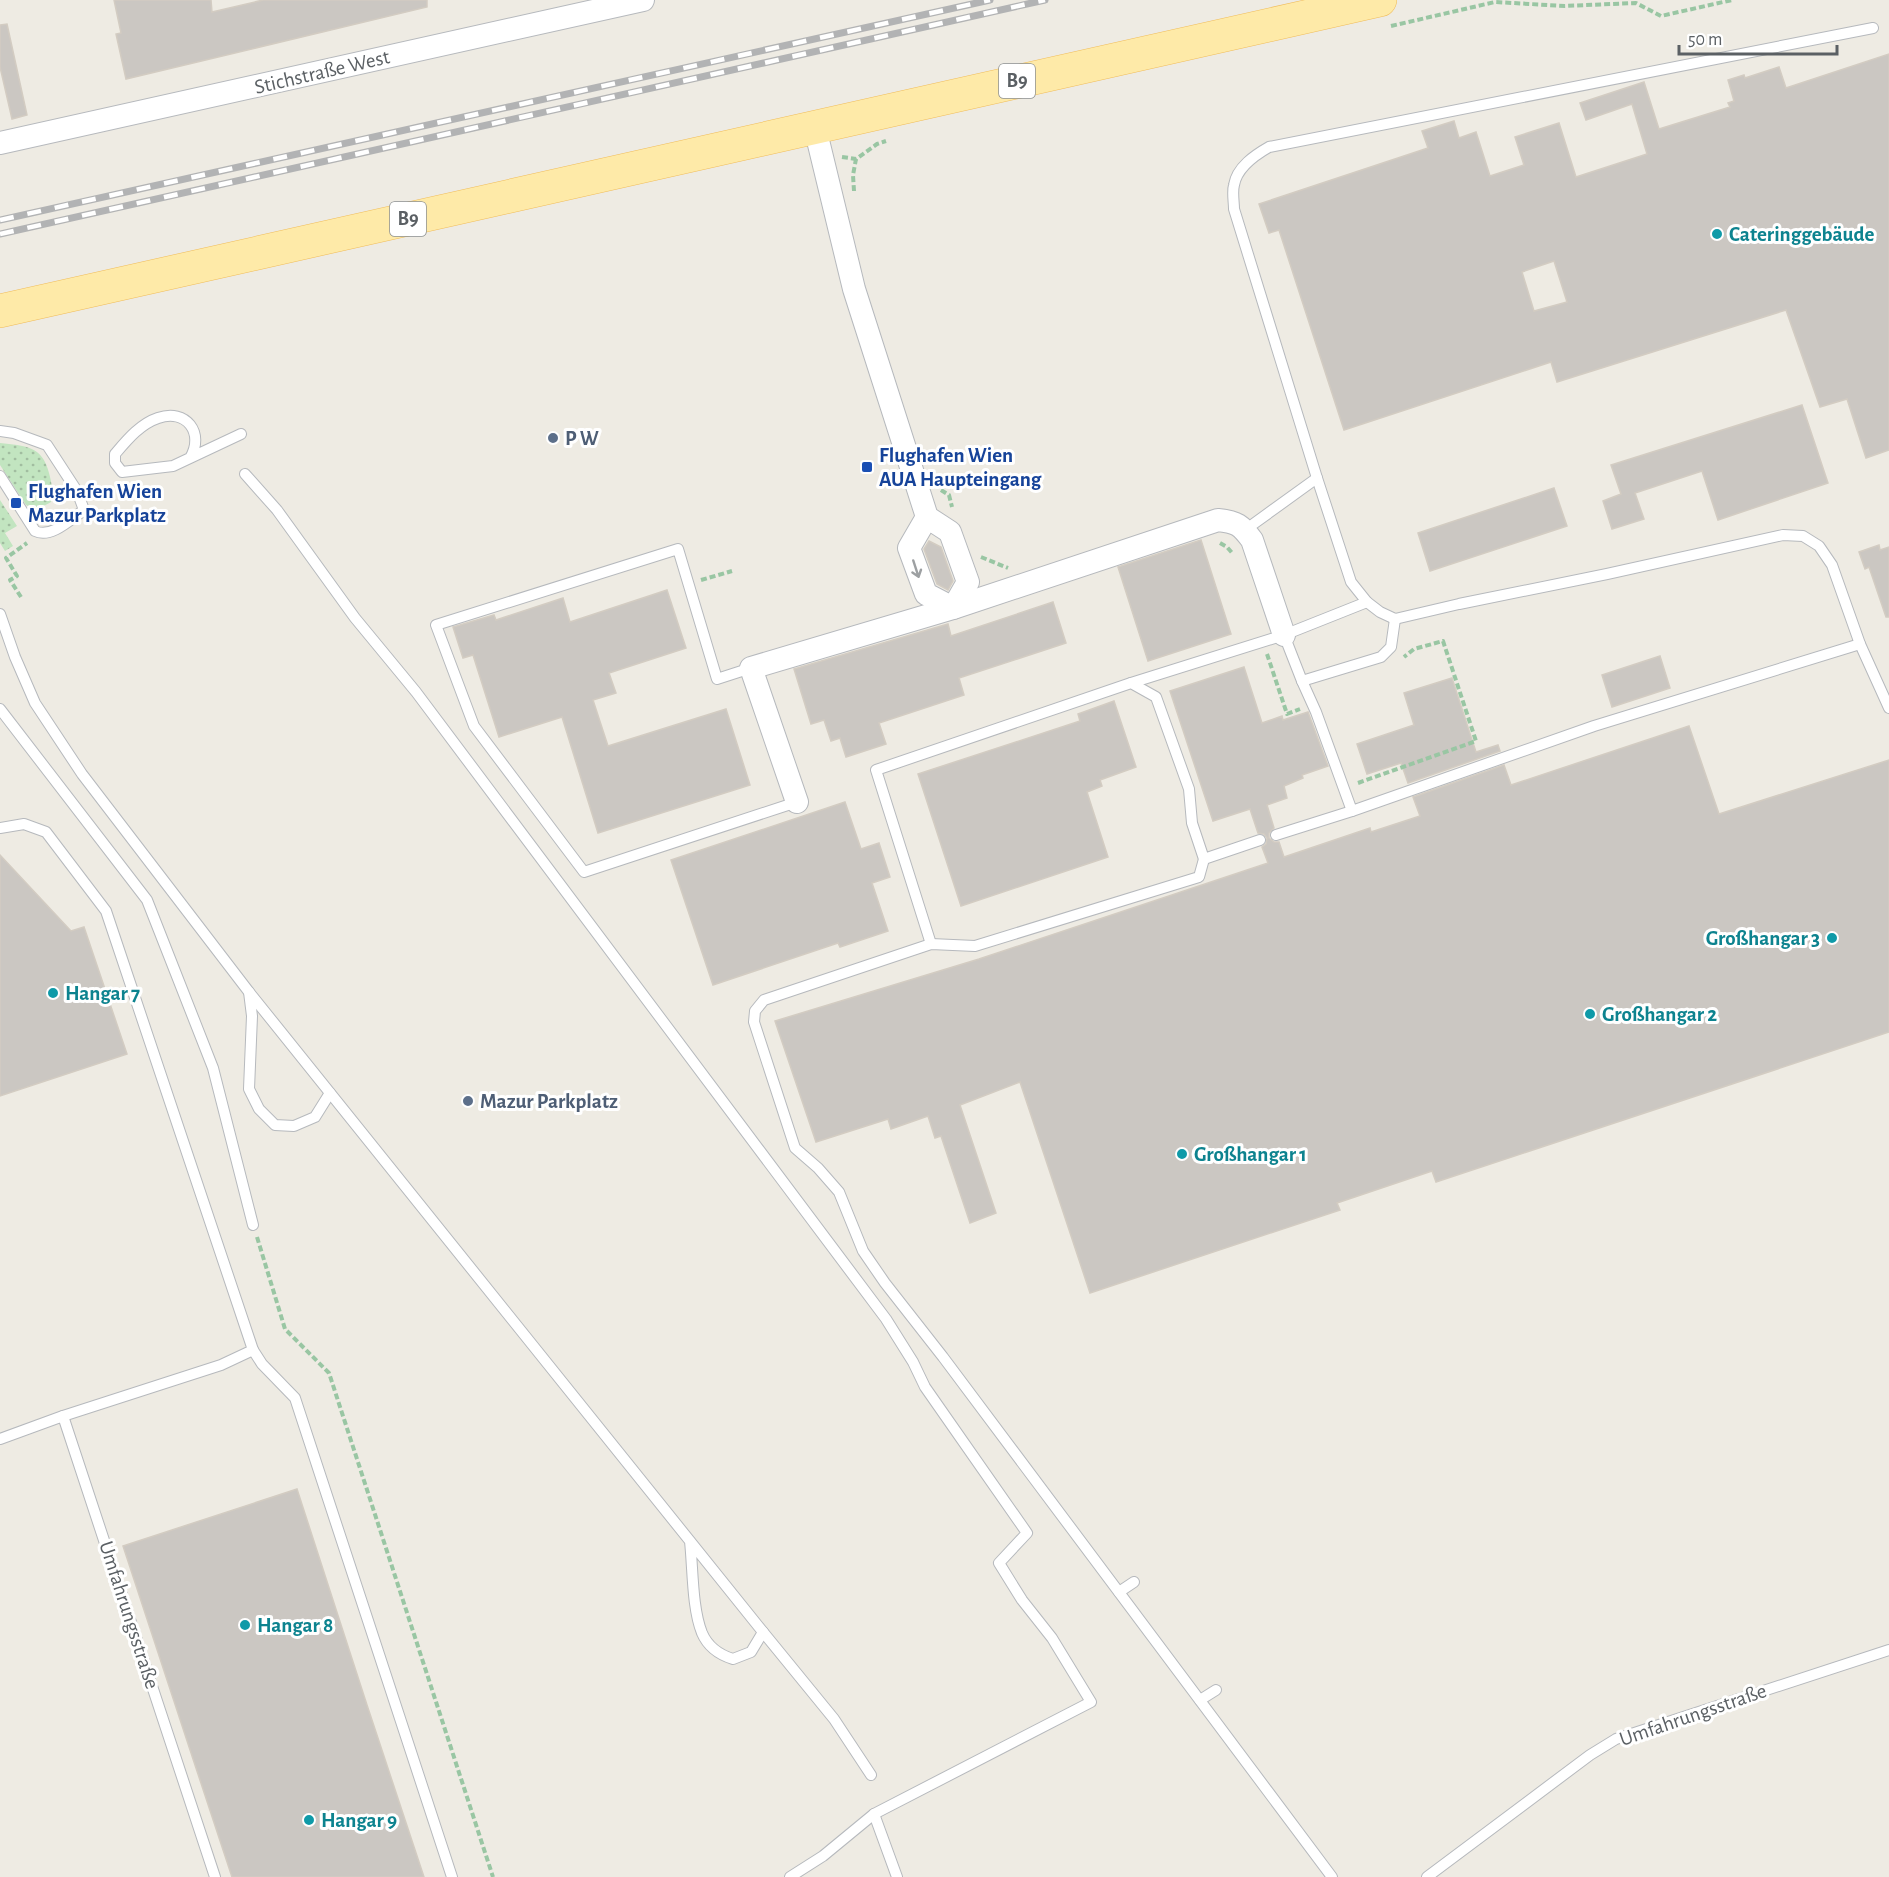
<svg xmlns="http://www.w3.org/2000/svg" width="1889" height="1877" font-family="'Alegreya Sans',sans-serif">
<style>
.grass{fill:url(#grass-dots)}
.building{fill:#cbc7c2;stroke:#d3ccc2;stroke-width:1.5;fill-rule:evenodd}
.lines{fill:none;stroke-linecap:round;stroke-linejoin:round}
.lane-casing{stroke:#b6b9bd;stroke-width:12}
.street-casing{stroke:#b6b9bd;stroke-width:24}
.primary-casing{stroke:#f0bc5a;stroke-width:34}
.path{stroke:#99c6a3;stroke-width:4;stroke-dasharray:6 3;stroke-linecap:butt}
.lane{stroke:#fff;stroke-width:10}
.street{stroke:#fff;stroke-width:22}
.primary{stroke:#feeaa8;stroke-width:33}
.rail-casing{stroke:#b2b3b4;stroke-width:7}
.rail{stroke:#fff;stroke-width:4.5;stroke-dasharray:14;stroke-linecap:butt}
.oneway{stroke:#9da0a2}
.culture-dot{fill:#0f9aa8;stroke:#fff;stroke-width:2}
.service-dot{fill:#5c6f8a;stroke:#fff;stroke-width:2}
.transit-dot{fill:#1a4fb4;stroke:#fff;stroke-width:2}
.labels{text-anchor:middle;dominant-baseline:central;stroke-width:6;stroke-linejoin:round;paint-order:stroke}
.shield{fill:#fff;stroke:#8c9092;stroke-width:1.5}
.shield-label{font-size:20px;font-weight:bold;fill:#5b6064}
.street-label{font-size:21px;fill:#5b6064;stroke:#fff}
.culture-label{font-size:21px;font-weight:bold;fill:#0d838f;stroke:#fff;text-anchor:start}
.service-label{font-size:21px;font-weight:bold;fill:#4e5e75;stroke:#fff;text-anchor:start}
.transit-label{font-size:21px;font-weight:bold;fill:#164399;stroke:#fff;text-anchor:start}
</style>
<defs>
<pattern id="grass-dots" width="8" height="8" patternUnits="userSpaceOnUse" patternTransform="scale(1.5)"><rect width="8" height="8" fill="#c2e5c0"/><path d="M2 2h.1M6 6h.1" fill="none" stroke="#a1bda0" stroke-width="1.8" stroke-linecap="round"/></pattern>
</defs>
<rect width="100%" height="100%" fill="#eeebe3"/>
<g class="grass">
<path d="M0 443C25 446 42 445 49 473 52 484 53 491 51 502 42 507 37 510 26 505L0 465Z"/>
<polygon points="0,500 17,526 5,533 13,546 5,551 0,543"/>
</g>
<g class="building">
<polygon points="114,0 211,0 212,12 263,0 427,0 427,7 126,79 116,34 121,33"/>
<polygon points="7,24 27,115 12,119 0,67 0,25"/>
<path d="M1889 54V450L1866 458 1847 399 1820 407 1786 310 1557 382 1551 362 1344 430 1279 230 1269 233 1259 204 1428 148 1422 131 1454 121 1459 138 1476 132 1490 176 1524 165 1515 137 1559 123 1576 177 1647 154 1632 104 1586 120 1580 103 1644 82 1659 129 1730 107 1728 103 1734 101 1728 80 1744 75 1745 78 1779 67 1786 88ZM1554 261 1567 302 1534 311 1522 272Z"/>
<polygon points="1802,405 1828,483 1718,520 1702,471 1635,493 1644,519 1612,529 1603,501 1621,494 1611,465"/>
<polygon points="1554,488 1567,526 1430,571 1418,533"/>
<polygon points="1201,540 1231,634 1148,661 1118,567"/>
<polygon points="929,541 941,547 953,581 948,590 937,584 924,549"/>
<polygon points="1879,545 1880,550 1889,547 1889,617 1886,617 1869,567 1865,569 1859,552"/>
<polygon points="667,590 686,648 609,673 616,693 593,700 608,746 726,709 750,785 598,833 562,717 499,737 473,655 463,658 453,627 494,615 496,620 563,598 570,622"/>
<polygon points="1053,602 1066,643 959,678 964,695 879,723 886,744 846,757 840,738 831,741 824,720 811,724 794,669 948,624 951,636"/>
<polygon points="1660,656 1670,688 1612,707 1602,675"/>
<polygon points="1244,667 1262,723 1282,716 1283,720 1308,712 1328,766 1302,775 1303,778 1284,786 1287,798 1267,805 1274,828 1269,833 1269,838 1274,842 1279,842 1284,857 1370,828 1371,832 1420,816 1413,797 1504,765 1511,785 1689,726 1719,814 1889,760 1889,1032 1436,1182 1432,1171 1337,1203 1340,1210 1090,1293 1020,1082 960,1105 996,1213 970,1223 941,1136 935,1138 928,1116 891,1129 888,1119 816,1142 775,1021 979,959 1268,863 1262,847 1266,844 1267,838 1264,834 1258,833 1250,809 1213,821 1170,691"/>
<polygon points="1452,678 1476,752 1498,745 1500,751 1408,783 1401,763 1367,774 1357,744 1414,725 1404,693"/>
<polygon points="1114,701 1136,767 1100,780 1102,786 1087,792 1108,857 961,906 918,774 1080,721 1078,714"/>
<polygon points="845,802 861,849 879,843 890,877 872,883 888,931 840,947 838,943 713,985 671,860"/>
<polygon points="0,855 71,931 84,927 127,1054 0,1096"/>
<polygon points="297,1489 367,1705 424,1877 232,1877 194,1762 123,1546"/>
</g>
<g class="lines">
<g class="lane-casing">
<g id="lane">
<path d="M1873 28 1269 147C1255 155 1237 167 1234 185 1232 192 1234 202 1234 209L1317 478 1351 582 1367 602 1380 612 1395 619 1459 604 1607 574 1783 535 1803 536 1819 546 1832 565 1860 644 1889 708"/>
<path d="M0 431 14 433 47 445 77 491 84 510C71 519 51 539 35 531L0 476"/>
<path d="M190 458C205 433 186 408 158 418 140 424 127 440 115 454V463L122 472 173 466 241 434"/>
<polyline points="245,474 277,510 355,618 416,692 886,1319 913,1362 925,1387 1027,1533 999,1563 1022,1600 1052,1638 1091,1702 874,1814 823,1856 790,1877"/>
<polyline points="1245,530 1317,478"/>
<polyline points="1367,602 1284,635 1302,681 1381,657 1391,647 1395,619"/>
<path d="M0 614 15 657 35 703 82 774 249 992 763 1632 751 1652 733 1659C720 1655 708 1647 702 1633 692 1608 693 1569 690 1541"/>
<polyline points="751,668 717,679 678,549 436,625 474,726 584,872 797,802"/>
<polyline points="1302,681 1316,712 1352,811 1594,726 1860,644"/>
<polyline points="1131,683 1284,635"/>
<polyline points="0,709 147,900 213,1068 253,1225"/>
<polyline points="0,828 24,824 46,832 106,911 253,1350 221,1365 63,1416"/>
<polyline points="1276,835 1352,811"/>
<polyline points="1204,859 1199,877 975,946 931,944 764,1000 755,1011 754,1022 795,1148 818,1168 839,1192 863,1251 885,1283 943,1357 1332,1877"/>
<polyline points="931,944 876,770 1131,683 1156,697 1189,789 1192,823 1204,859 1260,840"/>
<polyline points="249,992 252,1016 249,1089 259,1109 275,1125 294,1126 315,1117 330,1093"/>
<polyline points="253,1350 262,1364 295,1398 452,1877"/>
<polyline points="0,1439 63,1416 215,1877"/>
<polyline points="1119,1592 1134,1582"/>
<polyline points="763,1632 834,1719 871,1775"/>
<polyline points="1200,1700 1216,1690"/>
<polyline points="874,1814 897,1877"/>
<polyline points="1427,1877 1590,1755 1616,1739 1889,1650"/>
</g>
</g>
<g class="street-casing">
<g id="street">
<polyline points="815,128 854,289 927,517 950,532 968,582 953,608 926,594 909,548 927,517"/>
<polyline points="0,143 643,0"/>
<path d="M797 802 751 668 953 608 1218 520C1237 522 1241 525 1252 540L1284 635"/>
</g>
</g>
<g class="primary-casing">
<polyline id="primary" points="0,311 1380,0"/>
</g>
<g class="path">
<polyline points="1391,26 1495,2 1565,6 1636,3 1661,16 1732,0"/>
<polyline points="842,157 856,159 877,144 886,141"/>
<polyline points="854,191 853,175 856,159"/>
<polyline points="941,490 949,495 952,507"/>
<polyline points="1220,543 1227,547 1233,554"/>
<polyline points="981,557 1008,568"/>
<polyline points="701,580 732,571"/>
<polyline points="21,597 10,580 17,576 6,558 27,543"/>
<polyline points="1267,654 1287,714 1300,709"/>
<polyline points="1358,783 1476,741 1443,641 1414,649 1404,657"/>
<polyline points="257,1237 285,1329 329,1373 493,1877"/>
</g>
<use href="#lane" class="lane"/>
<use href="#street" class="street"/>
<use href="#primary" class="primary"/>
<g class="rail-casing">
<g id="rail">
<polyline points="0,220 990,0"/>
<polyline points="0,234 1045,0"/>
</g>
</g>
<use href="#rail" class="rail"/>
</g>
<defs><path id="oneway-shaft" d="M-6 0H5M1.5-3L5.5 0L1.5 3" fill="none" stroke-width="1.6" stroke-linecap="round" stroke-linejoin="round" transform="scale(1.5)"/></defs>
<use class="oneway" href="#oneway-shaft" transform="translate(916 569) rotate(72)"/>
<g class="culture-dot">
<circle cx="1717" cy="234" r="6"/>
<circle cx="1832" cy="938" r="6"/>
<circle cx="53" cy="993" r="6"/>
<circle cx="1590" cy="1014" r="6"/>
<circle cx="1182" cy="1154" r="6"/>
<circle cx="245" cy="1625" r="6"/>
<circle cx="309" cy="1820" r="6"/>
</g>
<g class="service-dot">
<circle cx="553" cy="438" r="6"/>
<circle cx="468" cy="1101" r="6"/>
</g>
<g class="transit-dot">
<rect x="861" y="461" width="12" height="12" rx="3"/>
<rect x="10" y="497" width="12" height="12" rx="3"/>
</g>
<g class="labels">
<g class="shield">
<rect x="999" y="64" width="36" height="34" rx="4.5"/>
<rect x="390" y="202" width="36" height="34" rx="4.5"/>
</g>
<g class="shield-label">
<text x="1017" y="81">B9</text>
<text x="408" y="219">B9</text>
</g>
<g class="street-label">
<text transform="translate(322 72) rotate(-13)">Stichstraße West</text>
<text transform="translate(129 1615) rotate(72)">Umfahrungsstraße</text>
<text transform="translate(1693 1715) rotate(-19)">Umfahrungsstraße</text>
</g>
<g class="culture-label">
<text x="1729" y="234">Cateringgebäude</text>
<text x="1820" y="938" text-anchor="end">Großhangar 3</text>
<text x="65" y="993">Hangar 7</text>
<text x="1602" y="1014">Großhangar 2</text>
<text x="1194" y="1154">Großhangar 1</text>
<text x="257" y="1625">Hangar 8</text>
<text x="321" y="1820">Hangar 9</text>
</g>
<g class="service-label">
<text x="565" y="438">P W</text>
<text x="480" y="1101">Mazur Parkplatz</text>
</g>
<g class="transit-label">
<text x="879" y="455">Flughafen Wien<tspan x="879" dy="24">AUA Haupteingang</tspan></text>
<text x="28" y="491">Flughafen Wien<tspan x="28" dy="24">Mazur Parkplatz</tspan></text>
</g>
</g>
<path d="M1679 45v9h158v-9" fill="none" stroke="#5b6064" stroke-width="3"/>
<text x="1688" y="45" font-size="18" fill="#5b6064" stroke="#ffffff" stroke-width="4.5" paint-order="stroke">50 m</text>
</svg>
